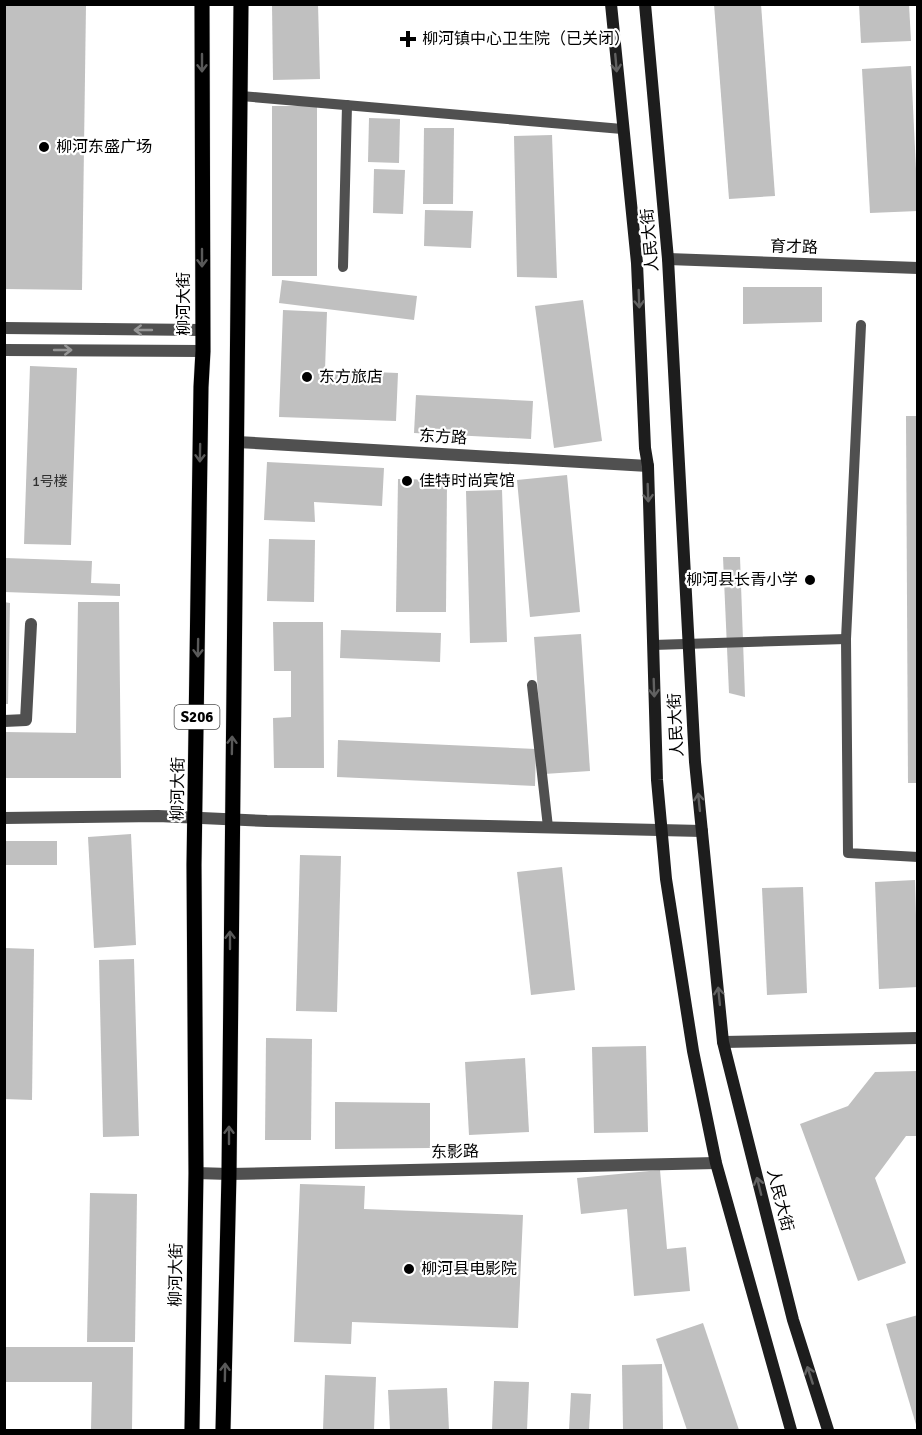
<svg xmlns="http://www.w3.org/2000/svg" width="922" height="1435" font-family="Signika,'Noto Sans SC',sans-serif">
<style>
.building{fill:#c0c0c0}
.lines{fill:none;stroke-linecap:round;stroke-linejoin:round}
.primary-casing{stroke:#dbdbdb;stroke-width:16}
.lane{stroke:#505050;stroke-width:10}
.street{stroke:#505050;stroke-width:12}
.secondary{stroke:#1d1d1d;stroke-width:12}
.primary{stroke:#000;stroke-width:15}
.oneway{stroke:#595959}
.oneway2{stroke:#616161}
.oneway3{stroke:#969696}
.poi-dot{fill:#000;stroke:#fff;stroke-width:2}
.labels{text-anchor:middle;dominant-baseline:central;stroke-width:4.5;stroke-linejoin:round;paint-order:stroke}
.number-label{font-size:14px;fill:#303030}
.shield{fill:#fff;stroke:#4c4c4c;stroke-width:1.5}
.shield-label{font-size:15px;font-weight:bold;fill:#000}
.poi-label{font-size:16px;fill:#000;stroke:#fff;text-anchor:start}
.street-label{font-size:16px;fill:#000;stroke:#fff}
</style>
<rect width="100%" height="100%" fill="#fff"/>
<g class="building">
<polygon points="4,4 86,4 82,290 4,289"/>
<polygon points="272,4 318,4 320,79 273,80"/>
<polygon points="714,4 761,4 775,196 729,199"/>
<polygon points="859,4 909,4 911,41 861,43"/>
<polygon points="911,66 918,211 870,213 862,69"/>
<rect x="272" y="106" width="45" height="170"/>
<polygon points="369,118 400,119 399,163 368,162"/>
<polygon points="424,128 454,128 453,204 423,204"/>
<polygon points="552,135 557,278 517,277 514,136"/>
<polygon points="374,169 405,170 403,214 373,213"/>
<polygon points="425,210 473,211 471,248 424,246"/>
<polygon points="282,280 417,296 414,320 279,303"/>
<polygon points="743,287 822,287 822,322 743,324"/>
<polygon points="583,300 602,441 554,448 535,306"/>
<polygon points="283,310 327,312 325,370 398,373 396,421 279,417"/>
<polygon points="30,366 77,368 71,545 24,544"/>
<polygon points="416,395 533,401 531,439 414,433"/>
<polygon points="906,416 918,416 918,783 908,783"/>
<polygon points="267,462 384,468 382,506 314,502 315,522 264,520"/>
<polygon points="567,475 580,612 530,617 517,480"/>
<polygon points="398,479 447,480 446,612 396,612"/>
<polygon points="502,490 507,642 470,643 466,491"/>
<polygon points="269,539 315,540 314,602 267,601"/>
<polygon points="723,557 740,557 745,697 729,693"/>
<polygon points="5,558 92,561 91,583 120,584 120,596 4,592"/>
<polygon points="4,602 10,603 8,704 4,704"/>
<polygon points="78,602 119,602 121,778 4,778 4,732 76,733"/>
<polygon points="273,622 323,622 324,768 274,768 273,718 291,717 291,671 274,671"/>
<polygon points="341,630 441,633 440,662 340,658"/>
<polygon points="581,634 590,771 544,774 534,637"/>
<polygon points="338,740 536,749 535,786 337,777"/>
<polygon points="131,834 136,945 94,948 88,837"/>
<rect x="4" y="841" width="53" height="24"/>
<polygon points="300,855 341,856 337,1012 296,1011"/>
<polygon points="562,867 575,990 531,995 517,872"/>
<polygon points="915,880 918,987 879,989 875,882"/>
<polygon points="803,887 807,993 767,995 762,888"/>
<polygon points="4,948 34,949 32,1100 4,1099"/>
<polygon points="134,959 139,1136 103,1137 99,960"/>
<polygon points="266,1038 312,1039 311,1140 265,1140"/>
<polygon points="646,1046 648,1132 594,1133 592,1047"/>
<polygon points="525,1058 529,1132 469,1135 465,1062"/>
<polygon points="918,1071 918,1136 906,1136 875,1178 906,1263 858,1281 800,1124 848,1106 875,1072"/>
<polygon points="335,1102 430,1103 430,1148 335,1149"/>
<polygon points="660,1170 667,1249 686,1247 690,1291 634,1296 627,1209 581,1214 577,1178"/>
<polygon points="300,1184 365,1186 364,1209 523,1215 518,1328 352,1322 351,1344 294,1342"/>
<polygon points="90,1193 137,1194 135,1342 87,1342"/>
<polygon points="918,1315 918,1428 917,1428 886,1324"/>
<polygon points="703,1323 739,1430 687,1430 656,1339"/>
<polygon points="4,1347 133,1347 132,1430 91,1430 92,1382 4,1382"/>
<polygon points="662,1364 663,1430 623,1430 622,1365"/>
<polygon points="325,1375 376,1377 374,1430 323,1430"/>
<polygon points="494,1381 529,1382 527,1430 492,1430"/>
<polygon points="447,1388 449,1430 390,1430 388,1390"/>
<polygon points="571,1393 591,1394 589,1430 569,1430"/>
</g>
<g class="lines">
<g class="primary-casing">
<g id="primary">
<polyline points="192,1430 196,1173 194,865 201,387 203,351 202,4"/>
<polyline points="223,1430 229,1174 241,4"/>
</g>
</g>
<g class="lane">
<polyline points="241,96 622,129"/>
<polyline points="343,267 347,105"/>
<polyline points="861,325 846,639 848,853 918,857"/>
<polyline points="653,645 846,639"/>
<polyline points="532,685 548,827"/>
</g>
<g class="street">
<polyline points="668,259 918,268"/>
<polyline points="4,328 201,330"/>
<polyline points="4,350 203,351"/>
<polyline points="237,442 648,466"/>
<polyline points="4,721 26,720 31,624"/>
<polyline points="4,818 158,816 267,821 702,831"/>
<polyline points="723,1042 918,1038"/>
<polyline points="196,1173 229,1174 716,1163"/>
</g>
<g class="secondary">
<polyline points="611,4 637,263 645,448 648,466 657,780 666,879 693,1051 716,1163 791,1430"/>
<polyline points="645,4 668,259 695,762 723,1042 793,1320 828,1430"/>
</g>
<use href="#primary" class="primary"/>
</g>
<defs><path id="oneway-shaft" d="M-6 0H5M1.5-3L5.5 0L1.5 3" fill="none" stroke-width="1.6" stroke-linecap="round" stroke-linejoin="round" transform="scale(1.5)"/></defs>
<g class="oneway">
<use href="#oneway-shaft" transform="translate(202 63) rotate(90)"/>
<use href="#oneway-shaft" transform="translate(202 258) rotate(90)"/>
<use href="#oneway-shaft" transform="translate(200 453) rotate(91)"/>
<use href="#oneway-shaft" transform="translate(198 648) rotate(91)"/>
<use href="#oneway-shaft" transform="translate(232 745) rotate(-89)"/>
<use href="#oneway-shaft" transform="translate(230 940) rotate(-90)"/>
<use href="#oneway-shaft" transform="translate(229 1135) rotate(-90)"/>
<use href="#oneway-shaft" transform="translate(225 1372) rotate(-89)"/>
</g>
<g class="oneway2">
<use href="#oneway-shaft" transform="translate(616 63) rotate(85)"/>
<use href="#oneway-shaft" transform="translate(639 299) rotate(88)"/>
<use href="#oneway-shaft" transform="translate(648 493) rotate(88)"/>
<use href="#oneway-shaft" transform="translate(654 688) rotate(88)"/>
<use href="#oneway-shaft" transform="translate(699 802) rotate(-96)"/>
<use href="#oneway-shaft" transform="translate(719 996) rotate(-96)"/>
<use href="#oneway-shaft" transform="translate(759 1186) rotate(-104)"/>
<use href="#oneway-shaft" transform="translate(810 1375) rotate(-108)"/>
</g>
<g class="oneway3">
<use href="#oneway-shaft" transform="translate(143 330) rotate(-180)"/>
<use href="#oneway-shaft" transform="translate(63 350)"/>
</g>
<g class="poi-dot">
<path d="M405 30h6v6h6v6h-6v6h-6v-6h-6v-6h6z"/>
<circle cx="44" cy="147" r="6"/>
<circle cx="307" cy="377" r="6"/>
<circle cx="407" cy="481" r="6"/>
<circle cx="810" cy="580" r="6"/>
<circle cx="409" cy="1269" r="6"/>
</g>
<g class="labels">
<g class="number-label">
<text x="50" y="481">1号楼</text>
</g>
<rect class="shield" x="174.5" y="705" width="45" height="24" rx="4.5"/>
<g class="shield-label">
<text x="197" y="717">S206</text>
</g>
<g class="poi-label">
<text x="422" y="39">柳河镇中心卫生院（已关闭）</text>
<text x="56" y="147">柳河东盛广场</text>
<text x="319" y="377">东方旅店</text>
<text x="419" y="481">佳特时尚宾馆</text>
<text x="798" y="580" text-anchor="end">柳河县长青小学</text>
<text x="421" y="1269">柳河县电影院</text>
</g>
<g class="street-label">
<text transform="translate(650 240) rotate(-95)">人民大街</text>
<text transform="translate(794 247) rotate(2)">育才路</text>
<text transform="translate(184 304) rotate(-90)">柳河大街</text>
<text transform="translate(443 437) rotate(3)">东方路</text>
<text transform="translate(676 725) rotate(-93)">人民大街</text>
<text transform="translate(178 789) rotate(-89)">柳河大街</text>
<text transform="translate(455 1152) rotate(-1)">东影路</text>
<text transform="translate(780 1200) rotate(76)">人民大街</text>
<text transform="translate(176 1275) rotate(-89)">柳河大街</text>
</g>
</g>
<rect width="922" height="1435" fill="none" stroke="#000000" stroke-width="12"/>
</svg>
